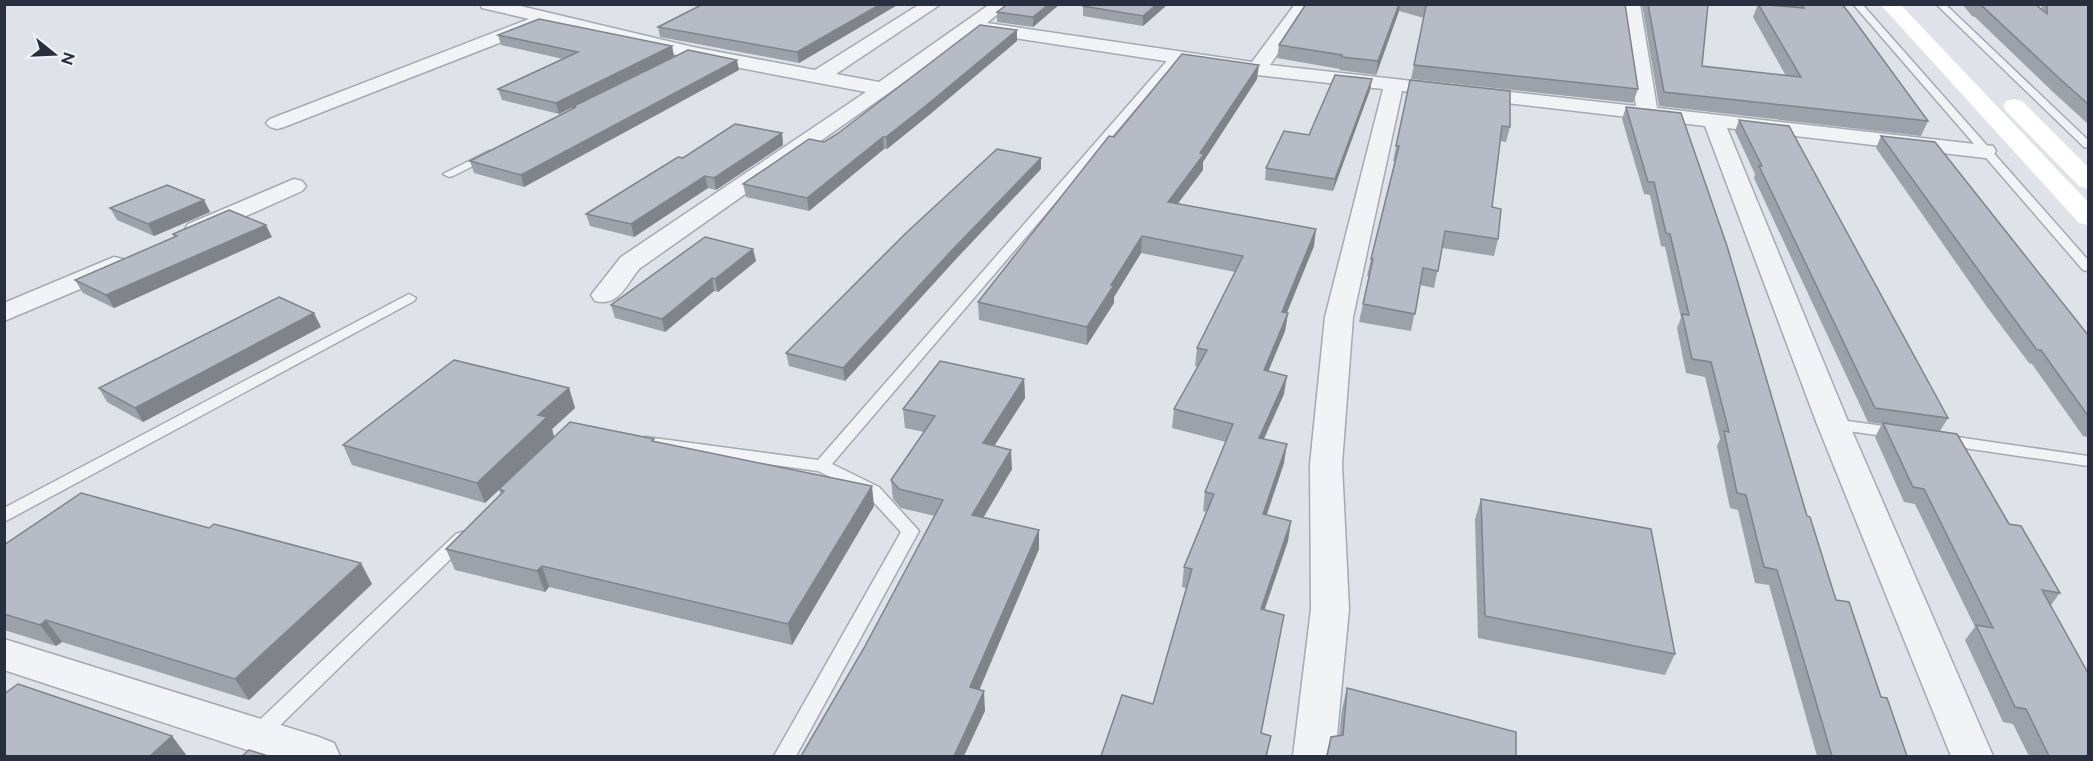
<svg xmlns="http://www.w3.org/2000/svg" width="2093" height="761" font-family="Raleway,sans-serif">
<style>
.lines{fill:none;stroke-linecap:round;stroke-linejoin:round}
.service-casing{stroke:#a4a9b2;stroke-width:3}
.minor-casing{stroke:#a4a9b2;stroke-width:3}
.service{fill:#f2f3f7;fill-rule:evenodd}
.minor{fill:#f2f3f7;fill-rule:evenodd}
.secondary{fill:#fff;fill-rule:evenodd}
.wall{fill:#9da1a9}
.shaded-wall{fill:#80838a}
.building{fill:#b7bbc5;stroke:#80838a;stroke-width:1.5}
</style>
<rect width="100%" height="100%" fill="#dfe2e8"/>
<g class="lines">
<g class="service-casing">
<g id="service">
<polygon points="1853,4 1862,4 2088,260 2088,271 2083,270"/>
<polygon points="1936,4 1945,4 2088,140 2088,148 2084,147"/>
<polygon points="1172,55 1180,57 832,464 879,487 919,531 796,756 774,756 901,532 867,495 818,471 646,447 640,446 638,442 640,438 646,437 818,460"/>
<polygon points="489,151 493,152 493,156 453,176 449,177 443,174"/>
<polygon points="409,294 416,298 414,301 4,522 4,508"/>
<polygon points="1833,419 1898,428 1906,433 1898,438 1827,428 1825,424"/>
<polygon points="1943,435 2088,456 2088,466 1937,444 1935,440 1937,436"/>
<polygon points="462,532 468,534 471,538 468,542 263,742 256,745 249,742 245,736 249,730 456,534"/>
</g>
</g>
<g class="minor-casing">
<g id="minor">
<path d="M480 4H512L693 47 815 70 920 4H941L836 74 879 82 990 4H1010L987 23 1252 62 1295 4H1312L1270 65 1636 106 1622 9 1623 4H1640L1657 108 1993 146 1996 151 1993 156 1985 158 1727 128 1849 424 1993 756H1951L1817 424 1705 126 1402 91 1353 317 1342 464 1349 609 1335 756H1293L1311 609 1310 464 1325 317 1383 89 1257 75 975 32 639 269C626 285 619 307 595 301L591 295 621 257 866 92 693 59 545 23 543 26 284 127 277 129 270 127 266 123 270 119 529 19 482 8Z"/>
<polygon points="294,179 302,181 306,186 302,191 206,234 197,236 188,234 185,229 188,224"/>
<polygon points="114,257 123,259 127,265 123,271 4,321 4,303"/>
<polygon points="4,639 319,737 334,743 340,756 265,756 4,670"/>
</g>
</g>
<use href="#service" class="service"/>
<use href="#minor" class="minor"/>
<g class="secondary">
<polygon points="1880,4 1900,4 2088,202 2088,225 2079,223"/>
<polygon points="2014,99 2022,101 2088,167 2088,189 2079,186 2006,111 2003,106 2006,101"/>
</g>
</g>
<g class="wall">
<polygon points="703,4 899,4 799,63 660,37 658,27"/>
<polygon points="1060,4 1033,27 997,22 997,12"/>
<polygon points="1083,4 1168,4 1143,26 1083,16"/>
<polygon points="1306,4 1625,4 1638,89 1633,103 1411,79 1424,18 1399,11 1376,75 1339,70 1340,69 1277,58 1279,45"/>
<polygon points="1642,4 1708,4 1702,66 1786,76 1753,17 1758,4 1790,7 1788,4 1842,4 1928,121 1921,136 1659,106"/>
<polygon points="1962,4 2035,4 2041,10 2042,4 2088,4 2088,124 2052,91 1975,17 1972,16"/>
<polygon points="498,35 672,46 674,57 739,70 524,187 474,173 470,161 573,109 572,107 559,114 502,100 498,89 563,59 501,45"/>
<polygon points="1017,41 929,115 887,149 884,149 809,211 746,197 743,184"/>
<polygon points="1257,79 1203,162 1203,170 1178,203 1314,246 1286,313 1288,313 1285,331 1268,371 1284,394 1264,439 1284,463 1267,515 1291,521 1288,541 1264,610 1261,733 1271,736 1267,756 1101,756 1153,704 1186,588 1182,587 1184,567 1207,512 1203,511 1205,492 1226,442 1172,428 1174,409 1198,367 1195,366 1197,348 1235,272 1141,253 1114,297 1114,303 1087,345 979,320 978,302 1114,137"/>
<polygon points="1372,79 1370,90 1333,191 1265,180 1266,168 1309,135"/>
<polygon points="1410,80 1510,127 1506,142 1500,141 1492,207 1498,239 1494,256 1442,248 1434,288 1420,285 1411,331 1359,322 1369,276 1367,276 1371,259 1395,161 1393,161"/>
<polygon points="1626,107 1807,516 1836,600 1881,697 1907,756 1817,756 1769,585 1755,583 1738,510 1730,508 1717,446 1720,439 1705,377 1686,373 1677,328 1681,318 1665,247 1661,246 1650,195 1644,194 1622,119"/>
<polygon points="1739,120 1948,418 1940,431 2060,593 2051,605 2088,756 2029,756 2013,724 2003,722 1965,640 1975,627 1915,504 1904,502 1875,437 1882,424 1868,422 1754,178 1755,174 1735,131"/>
<polygon points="782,133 783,145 716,190 708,188 634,237 590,226 586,214 683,158"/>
<polygon points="1881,136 2088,335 2088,437 2083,436 2032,364 2029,363 1987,307 1876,148"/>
<polygon points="1041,169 955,260 845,381 789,366 786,353"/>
<polygon points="204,200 210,212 154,236 117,220 110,208"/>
<polygon points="173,234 272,237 114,308 83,293 75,280 174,237"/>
<polygon points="753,249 756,261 718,292 714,291 665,332 615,318 611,305"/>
<polygon points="321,327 143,422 107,402 99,388"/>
<polygon points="1024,379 1025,398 994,446 1012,469 983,518 1039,530 1039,549 979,690 985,711 864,648 935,516 901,508 893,499 891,480 924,432 905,428 903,409"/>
<polygon points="569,388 575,408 552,429 554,437 654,439 654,442 874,506 792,645 549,587 545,592 455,570 446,549 501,494 499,490 485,503 352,465 343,445"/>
<polygon points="1481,499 1675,654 1665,675 1478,638 1475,519"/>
<polygon points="209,528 372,584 249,700 62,642 56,646 4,630 4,545"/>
<polygon points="1347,688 1516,756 1326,756 1331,737 1339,736 1342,709"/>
</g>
<g class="shaded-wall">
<polygon points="881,4 899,4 799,63 797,52"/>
<polygon points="1049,4 1060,4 1033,27 1033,17"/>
<polygon points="1157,4 1168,4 1143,26 1143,16"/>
<polygon points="1399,4 1400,4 1399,11 1376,75 1378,61"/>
<polygon points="1017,30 1017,41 929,115 887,149 886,137"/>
<polygon points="672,46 674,57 559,114 556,103"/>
<polygon points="737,60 739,70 524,187 521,175"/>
<polygon points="1259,65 1257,79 1203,162 1203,170 1167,218 1168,202"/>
<polygon points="1372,79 1370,90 1333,191 1335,179"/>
<polygon points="782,133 783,145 716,190 714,178"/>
<polygon points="883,137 884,149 809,211 807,198"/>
<polygon points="1041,158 1041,169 955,260 845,381 843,368 955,247"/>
<polygon points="705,176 708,188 634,237 631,224"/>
<polygon points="204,200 210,212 154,236 148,224"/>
<polygon points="266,225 272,237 114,308 106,295"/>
<polygon points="1316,229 1314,246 1280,330 1282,312"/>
<polygon points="1142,236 1141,253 1114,297 1114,303 1087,345 1087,327 1111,285"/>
<polygon points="753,249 756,261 718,292 715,279"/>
<polygon points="712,278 714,291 665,332 662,319"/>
<polygon points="314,313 321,327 143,422 135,408"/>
<polygon points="1288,313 1285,331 1261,389 1264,370"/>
<polygon points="1287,376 1284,394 1256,456 1259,438"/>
<polygon points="1024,379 1025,398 984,462 983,443"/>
<polygon points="569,388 575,408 552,429 554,437 485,503 477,483 538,415"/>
<polygon points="1287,444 1284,463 1260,533 1263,514"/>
<polygon points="1011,450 1012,469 973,535 972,515"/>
<polygon points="872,486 874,506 792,645 788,624"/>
<polygon points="1291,521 1288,541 1258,629 1261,609"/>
<polygon points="1039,530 1039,549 972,707 970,687"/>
<polygon points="361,563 372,584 249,700 235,679"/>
<polygon points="542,566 549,587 545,592 537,571"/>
<polygon points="46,620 62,642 56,646 40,625"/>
<polygon points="984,691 985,711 964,756 954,756"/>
<polygon points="172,736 187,756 150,756"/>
</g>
<g class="building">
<polygon points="703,4 881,4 797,52 658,27"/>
<polygon points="1008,4 1049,4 1033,17 997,12"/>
<polygon points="1083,4 1157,4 1143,16 1083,6"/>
<polygon points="1306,4 1399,4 1378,61 1342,57 1342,55 1279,45"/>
<polygon points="1422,4 1625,4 1638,89 1414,65 1426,6"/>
<polygon points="1648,4 1708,4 1702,66 1801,77 1758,4 1804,8 1801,4 1842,4 1849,13 1928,121 1664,92"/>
<polygon points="1978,4 2035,4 2047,14 2047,4 2088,4 2088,104 2059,78 1981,5"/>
<polygon points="539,19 672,46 556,103 498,89 578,52 498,35"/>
<polygon points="980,25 1017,30 928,104 886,137 883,137 807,198 743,184 809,139 824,142 837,134"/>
<polygon points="688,50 737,60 521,175 470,161 576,107 572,107"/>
<polygon points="1182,54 1259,65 1200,153 1204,154 1168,202 1316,229 1282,312 1288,313 1264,370 1287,376 1259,438 1287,444 1263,514 1291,521 1261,609 1284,615 1261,733 1271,736 1266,756 1101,756 1122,695 1153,704 1192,569 1184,567 1214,494 1205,492 1233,424 1174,409 1207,350 1197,348 1243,256 1142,236 1111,285 1114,285 1087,327 978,302 1109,136 1114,137"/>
<polygon points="1335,75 1372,79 1335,179 1266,168 1284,131 1309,135"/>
<polygon points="1410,80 1510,91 1510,127 1502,126 1492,207 1501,209 1498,239 1445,231 1438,271 1423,268 1415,314 1363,304 1373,259 1371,259 1399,146 1396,146"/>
<polygon points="1626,107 1681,113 1727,246 1807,516 1810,517 1836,600 1849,602 1881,697 1887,698 1907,756 1832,756 1777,570 1764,567 1746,495 1737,493 1724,431 1729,432 1711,362 1692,359 1682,314 1689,315 1670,234 1666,233 1654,182 1648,182"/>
<polygon points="1739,120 1789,126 1948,418 1875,408 1759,166 1762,166"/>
<polygon points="735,124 782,133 714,178 705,176 631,224 586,214 678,157 683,158"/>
<polygon points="1881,136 1935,142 2088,335 2088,416 2041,350 2037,350 1995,293"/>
<polygon points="997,149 1041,158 955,247 843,368 786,353 906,233"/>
<polygon points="167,185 204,200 148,224 110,208"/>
<polygon points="229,210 266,225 106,295 75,280 177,236 173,234"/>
<polygon points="705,237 753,249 715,279 712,278 662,319 611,305"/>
<polygon points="279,297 314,313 135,408 99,388"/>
<polygon points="454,360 569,388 538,415 547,417 477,483 343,445"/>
<polygon points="940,361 1024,379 983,443 1011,450 972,515 1039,530 970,687 984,691 954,756 801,756 864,648 943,500 899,489 891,480 935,416 903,409"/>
<polygon points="570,422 654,439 652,441 872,486 788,624 542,566 537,571 446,549 504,491 499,489"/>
<polygon points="1883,423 1957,434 2009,524 2021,526 2060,593 2042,590 2088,673 2088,756 2049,756 2026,709 2015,707 1976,625 1993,628 1924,489 1913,487"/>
<polygon points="81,493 209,528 214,524 361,563 235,679 46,620 40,625 4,614 4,545"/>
<polygon points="1481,499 1651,529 1675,654 1485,616"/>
<polygon points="18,684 172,736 150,756 4,756 4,694"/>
<polygon points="1347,688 1516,732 1516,756 1327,756 1331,737 1343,735"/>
<polygon points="249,750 268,756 242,756"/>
</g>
<rect width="2093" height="761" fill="none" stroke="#282f3f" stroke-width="12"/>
<g transform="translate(54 54) rotate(108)" stroke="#eff1f6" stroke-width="4.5" paint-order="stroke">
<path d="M0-4.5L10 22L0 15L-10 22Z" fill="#282f3f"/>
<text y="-9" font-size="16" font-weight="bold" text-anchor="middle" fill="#282f3f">N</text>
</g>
</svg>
